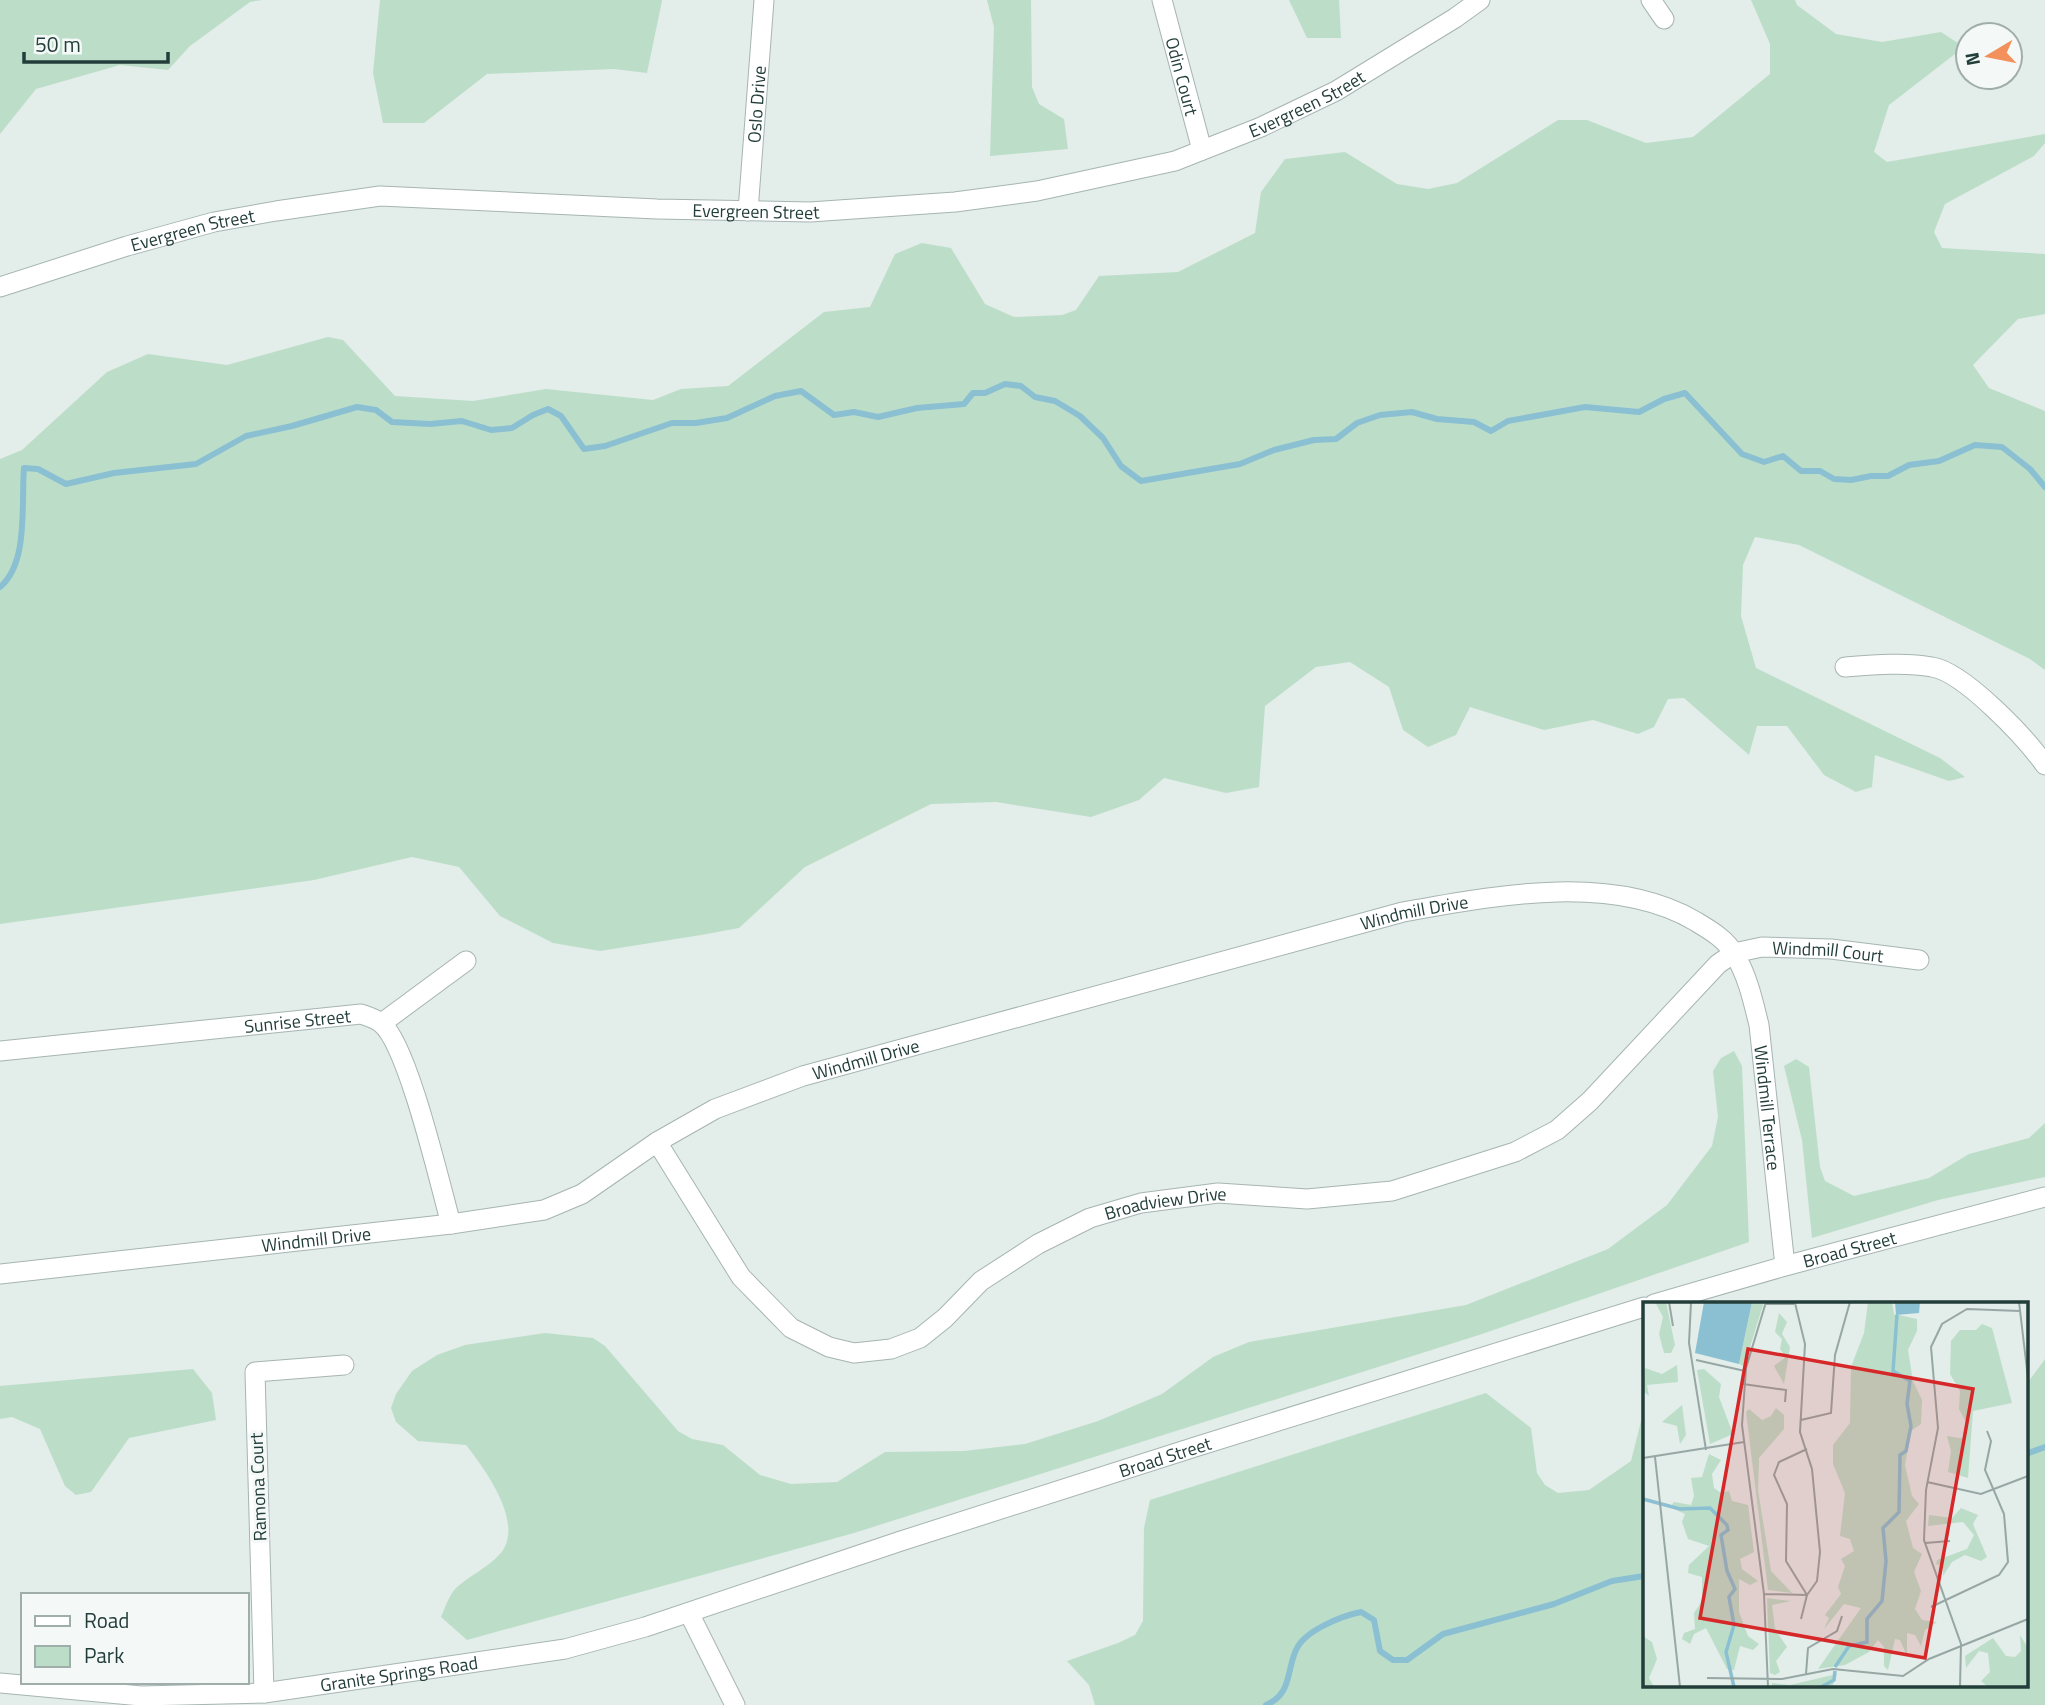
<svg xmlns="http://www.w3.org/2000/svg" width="2045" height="1705" font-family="'Titillium Web',sans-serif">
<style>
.green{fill:#bcdec9}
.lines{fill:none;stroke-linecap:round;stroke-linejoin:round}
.stream{stroke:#8bc0d2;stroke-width:6}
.minor-casing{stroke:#a6b5b2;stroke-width:21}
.minor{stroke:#fff;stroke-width:19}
.labels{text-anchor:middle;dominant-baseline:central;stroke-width:6;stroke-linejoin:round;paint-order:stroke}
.street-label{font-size:18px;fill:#233e3a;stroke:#f4f9f7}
.inset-river{fill:none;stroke:#8bc0d2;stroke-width:3.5}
.inset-road{fill:none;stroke:#96a7a4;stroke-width:2}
.view{fill:#d62828;fill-opacity:0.15;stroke:#d62828;stroke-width:3.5}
.inset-edge{fill:none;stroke:#233e3a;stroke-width:3.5}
</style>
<rect width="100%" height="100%" fill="#e3edea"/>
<g class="green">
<polygon points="0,0 262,0 250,2 190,46 168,70 120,65 36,89 0,134"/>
<polygon points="380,0 662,0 662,1 647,73 614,69 487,74 424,123 383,123 373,73"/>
<polygon points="987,0 1031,0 1032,87 1039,104 1064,119 1068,149 990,156 994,27"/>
<polygon points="1289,0 1339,0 1341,38 1307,38"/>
<polygon points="1751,0 1795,0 1797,5 1836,34 1882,42 1941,32 1964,47 1889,105 1874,152 1887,162 2045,134 2045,143 2034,156 1945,204 1934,232 1942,248 2045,254 2045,314 2018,319 1973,365 1989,388 2045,411 2045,670 2030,659 1799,545 1755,537 1743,565 1741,616 1756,668 1940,758 1965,777 1949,781 1875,755 1872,787 1856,792 1824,775 1787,726 1757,726 1749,755 1684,698 1668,699 1654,727 1638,734 1593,720 1544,730 1470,707 1456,735 1428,747 1403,730 1389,687 1350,662 1316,667 1265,706 1259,787 1226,793 1164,778 1139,800 1091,817 996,802 931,804 805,867 739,928 701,935 600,951 553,943 500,916 459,867 412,857 314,880 0,924 0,459 22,450 107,372 148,354 227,365 328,337 343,340 395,396 473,401 546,389 653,400 681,389 728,386 824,312 870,307 895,254 922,243 951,248 985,304 1014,317 1062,315 1076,310 1099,276 1178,272 1255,233 1261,192 1285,159 1345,152 1397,184 1428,189 1457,183 1558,120 1587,120 1646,143 1693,137 1770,74 1770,44"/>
<path d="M1734 1051 1742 1066 1749 1242 1482 1334 854 1533 467 1640 441 1617C445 1608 449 1595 456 1588 469 1576 487 1568 499 1555 527 1526 485 1469 466 1445L418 1441 396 1422 391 1408 396 1394 412 1371 437 1355 465 1345 545 1333 593 1338 605 1346 678 1431 692 1439 723 1445 760 1475 791 1484 837 1482 885 1452 964 1451 1025 1444 1098 1421 1162 1394 1213 1357 1249 1342 1466 1305 1608 1249 1667 1205 1712 1146 1718 1117 1713 1071 1721 1058Z"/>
<polygon points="1796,1059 1809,1067 1820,1167 1825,1181 1854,1196 1929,1178 1969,1154 2029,1138 2045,1123 2045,1177 1938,1200 1812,1238 1802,1140 1784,1066"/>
<polygon points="2045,1359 2045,1705 1095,1705 1089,1685 1067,1661 1118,1643 1135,1635 1143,1621 1144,1528 1150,1500 1486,1393 1531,1428 1537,1473 1545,1485 1558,1493 1589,1490 1631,1461 1644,1409 1644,1686 2026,1686 2026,1385"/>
<polygon points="193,1369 212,1393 216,1420 129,1438 91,1492 76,1495 65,1486 40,1429 12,1417 0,1419 0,1386"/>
</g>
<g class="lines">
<g class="stream">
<path d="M0 587C29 563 21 503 24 468L38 469 66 484 114 473 196 464 246 436 292 426 357 407 376 410 392 422 430 424 462 421 491 430 512 428 533 415 548 409 561 416 584 449 605 446 672 423H696L727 418 775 396 801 391 834 415 854 412 878 417 917 408 964 404 973 393H985L1005 384 1021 386 1035 397 1055 401 1080 416 1103 438 1121 466 1141 481 1240 464 1274 450 1314 440 1336 439 1357 423 1380 415 1412 412 1437 419 1474 422 1491 431 1508 421 1585 407 1639 412 1664 399 1685 393 1742 454 1764 462 1783 456 1801 471H1820L1834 479 1851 480 1871 476H1888L1909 465 1939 461 1975 445 2002 447 2030 469 2045 487"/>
<polyline points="2026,1454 2045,1447"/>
<path d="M1266 1705C1292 1694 1286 1672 1296 1650 1304 1631 1341 1616 1361 1612L1374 1620 1380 1651 1393 1660H1407L1443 1634 1554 1604 1612 1581 1644 1576"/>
</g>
<g class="minor-casing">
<g id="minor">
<path id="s1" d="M1162 0 1202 150"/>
<polyline points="1651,0 1664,19"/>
<path id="s2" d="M748 211 764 0"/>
<path id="s3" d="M0 287 127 246 214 222 276 211 380 196 657 209 810 212 955 202 1037 191 1175 161 1261 127 1336 91 1455 18 1480 0"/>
<path d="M1845 667C1871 665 1906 662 1932 667 1964 672 2026 738 2045 765"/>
<polyline points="382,1023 466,961"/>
<path id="s4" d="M0 1051 361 1014C367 1016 376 1019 381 1023 408 1044 440 1185 451 1224"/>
<path id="s5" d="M657 1142 741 1277 791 1328 829 1347 854 1353 891 1349 920 1338 945 1318 981 1281 1038 1244 1090 1218 1141 1203 1218 1193 1307 1199 1392 1191 1515 1152 1557 1130 1590 1101 1718 964 1734 953 1762 947 1831 949 1919 960"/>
<path id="s6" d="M0 1274 451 1224 544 1210 582 1194 657 1142 715 1109 803 1076 1403 912C1493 896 1611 872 1695 921 1710 930 1726 939 1735 955 1748 977 1753 1001 1759 1025L1785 1266"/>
<path id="s7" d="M1654 1304 1785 1266 2045 1197"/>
<polyline points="689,1613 735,1705"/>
<path id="s8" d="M0 1683 141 1696 264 1693 565 1649 645 1627 901 1541 1195 1447 1644 1307"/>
<polyline points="264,1693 255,1372 344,1365"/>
</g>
</g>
<use href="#minor" class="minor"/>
</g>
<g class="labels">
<g class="street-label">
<text stroke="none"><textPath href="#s1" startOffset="79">Odin Court</textPath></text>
<text stroke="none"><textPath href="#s3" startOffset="1335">Evergreen Street</textPath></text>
<text stroke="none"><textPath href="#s2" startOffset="107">Oslo Drive</textPath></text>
<text stroke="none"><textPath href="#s3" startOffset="768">Evergreen Street</textPath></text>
<text stroke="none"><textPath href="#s3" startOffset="201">Evergreen Street</textPath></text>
<text stroke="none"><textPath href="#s6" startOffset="1474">Windmill Drive</textPath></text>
<text stroke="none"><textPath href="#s5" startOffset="1404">Windmill Court</textPath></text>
<text stroke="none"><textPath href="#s4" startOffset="299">Sunrise Street</textPath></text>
<text stroke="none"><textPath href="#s6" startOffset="906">Windmill Drive</textPath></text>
<text stroke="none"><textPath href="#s6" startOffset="1972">Windmill Terrace</textPath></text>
<text stroke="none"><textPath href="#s5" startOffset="654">Broadview Drive</textPath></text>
<text stroke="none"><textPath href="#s6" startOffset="318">Windmill Drive</textPath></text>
<text stroke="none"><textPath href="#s7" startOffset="203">Broad Street</textPath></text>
<text stroke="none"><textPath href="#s8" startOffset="1199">Broad Street</textPath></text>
<text transform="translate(258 1487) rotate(-92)">Ramona Court</text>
<text stroke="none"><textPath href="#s8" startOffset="401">Granite Springs Road</textPath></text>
</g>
</g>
<g transform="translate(1643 1302)">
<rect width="385" height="385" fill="#e3edea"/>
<path d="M12 0H23L32 43 28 51H21L16 32 20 15ZM109 0H121L101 64 96 62ZM225 0H249L251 12 274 17V29L265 48 270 79 279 98 278 122 268 129 262 163 269 194 276 202 263 219 270 246 279 252 271 270 278 289 272 307 279 318 294 320 282 328 278 344 272 333 264 331V354L257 338 252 337 245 368 241 364V345L235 338 226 350 202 363 175 367 218 306 201 302 181 327 186 316 182 313 198 292 195 285 202 264 198 257 211 249 207 237 197 234 202 191 190 162V143L207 121 208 65 221 31ZM136 11 144 20 139 32 147 45 141 82 131 64 143 55 137 47 139 37 132 30ZM339 22 349 26 369 101 330 109 325 176 305 170 308 149 304 134 323 137V120L316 107 317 89 307 72 308 39 317 28H333ZM34 63 35 80 4 83 6 94 0 89 2 66 19 72ZM61 67 78 82 76 95 90 132 67 142 54 68ZM39 103 43 133 37 142 34 124 19 120ZM133 106 141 113V127L116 156 115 188 128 269 149 291 125 288 103 110 106 107 119 118 128 114ZM66 152 78 158 69 172 71 186 78 191 86 189 89 199 105 203 111 250 97 257 99 267 115 279 107 283 96 277V310L105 334 116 342 110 348 97 344 91 368 84 367 63 326 51 332 47 342 39 337 41 331 52 327 51 311 59 299V275L45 271 46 263 66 244 45 237 39 220 42 212 27 205 31 200 48 203 51 194 48 176 59 175ZM318 206 335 213 330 222 344 255 338 259 322 253 309 260 300 274V264L293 262 294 258 324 247 331 233 320 220 285 224 286 213 309 216ZM124 296 148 299 129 303 132 327 144 345 133 359 137 370 132 373 127 371ZM377 333 385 346V385H345L338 379 347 370 345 351 336 349 323 366 322 354 350 336 363 354 372 355 378 349ZM0 334 9 340 14 357 6 376 11 385H0ZM194 372 189 385H129V381L147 383Z" fill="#bcdec9"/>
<path d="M61 0H109L96 62 52 51ZM252 0H277L276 11 253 13Z" fill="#8bc0d2"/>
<path class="inset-river" d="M0 197 37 207 67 206 84 223 85 228 78 233 84 269 92 287 86 295 91 323 83 350 91 385M192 365 206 344 224 340V317L239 299 243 259 240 226 256 210 257 153 263 149 268 124 264 102 267 79 250 69 254 13M178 385 191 378 192 369"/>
<path class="inset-road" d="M26 0 30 24M48 0 46 41 63 148M123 0 103 66 99 123 121 292 125 385M376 0 385 76M152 1 162 42 157 130 169 167 177 250 174 279 164 293M122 2H151M53 58 102 69M100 82 143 88 142 100M158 118 188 111 192 53 207 0M12 155 37 385M0 156 101 140M284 180 338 192 385 174M282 241 307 239M121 292 164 293M164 293 143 259 144 202 131 173 136 160 164 147M288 305 356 273 365 260 361 212 342 168 348 139 344 129M158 317 164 293M163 372 165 346 194 329 199 314M64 376 139 377 190 367 260 374 286 357 385 317M317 385 318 342 281 238 283 188 295 126 288 45 299 22 324 7 377 9"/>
<path class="view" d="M105 47 330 87 282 356 57 316Z"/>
<rect width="385" height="385" class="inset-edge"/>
</g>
<rect x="21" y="1593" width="228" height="91" fill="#f4f9f7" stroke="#a0aeab" stroke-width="2"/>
<rect x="35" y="1616" width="35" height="10" fill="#ffffff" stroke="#a0aeab" stroke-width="2"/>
<text x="84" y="1628" font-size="21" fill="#233e3a">Road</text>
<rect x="35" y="1646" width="35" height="21" fill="#bcdec9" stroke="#a0aeab" stroke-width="2"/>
<text x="84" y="1663" font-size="21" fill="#233e3a">Park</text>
<g transform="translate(1989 56) rotate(260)"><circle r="33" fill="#f4f9f7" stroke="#a0aeab" stroke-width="2"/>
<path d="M0-5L12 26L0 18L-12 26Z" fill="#f2915c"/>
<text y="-10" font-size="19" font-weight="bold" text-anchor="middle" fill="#233e3a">N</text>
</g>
<path d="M24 52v10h144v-10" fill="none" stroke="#233e3a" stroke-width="3.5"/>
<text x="35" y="52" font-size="21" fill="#233e3a" stroke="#f4f9f7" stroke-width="5" paint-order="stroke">50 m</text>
</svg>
